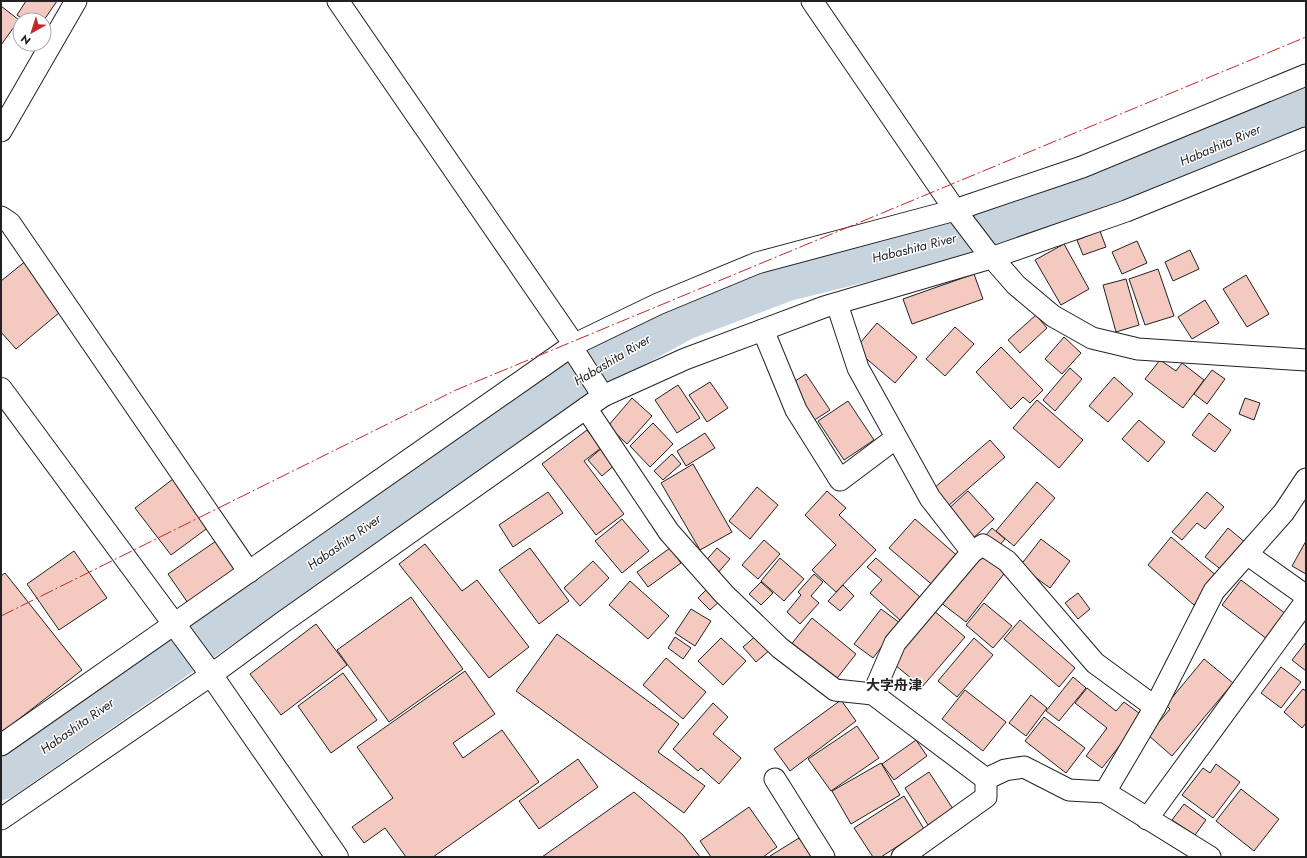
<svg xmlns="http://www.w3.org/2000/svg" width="1307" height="858" font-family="Jost,'Noto Sans JP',sans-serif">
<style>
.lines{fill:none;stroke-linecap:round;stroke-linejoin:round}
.river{stroke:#c7d3dd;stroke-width:42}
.building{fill:#f3c9c0;stroke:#222}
.street-casing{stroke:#222;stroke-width:23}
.secondary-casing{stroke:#222;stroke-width:24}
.street{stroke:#fff;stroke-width:21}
.secondary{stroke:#fff;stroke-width:22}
.power{stroke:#c62828;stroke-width:1;stroke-dasharray:14 3 2 3;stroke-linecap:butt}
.labels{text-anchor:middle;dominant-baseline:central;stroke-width:3;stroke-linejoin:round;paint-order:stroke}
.water-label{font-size:13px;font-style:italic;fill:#222;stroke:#fff}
.quarter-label{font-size:14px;font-weight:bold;fill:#222;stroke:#fff}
</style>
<rect width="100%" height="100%" fill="#fff"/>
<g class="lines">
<polyline class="river" points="1,779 595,368 682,320 787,280 984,231 1051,210 1119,187 1306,109"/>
</g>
<g class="building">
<polygon points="26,1 57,1 44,20 24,20 17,15"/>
<polygon points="1,6 19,20 1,45"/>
<polygon points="1100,231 1106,247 1083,255 1077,240"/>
<polygon points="1137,241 1147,263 1122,274 1112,252"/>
<polygon points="1064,244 1089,289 1061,305 1035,260"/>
<polygon points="1190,250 1199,269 1173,281 1165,262"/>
<polygon points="27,260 66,307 16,349 1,332 1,281"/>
<polygon points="1158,269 1174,316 1145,325 1129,279"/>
<polygon points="974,274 983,299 912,324 903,299"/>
<polygon points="1246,275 1269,314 1247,327 1223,289"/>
<polygon points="1126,279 1139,325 1116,332 1103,285"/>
<polygon points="1205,300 1219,323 1192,339 1178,317"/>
<polygon points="1036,315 1047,328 1020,353 1008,340"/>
<polygon points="877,323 917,357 895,383 855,349"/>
<polygon points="955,327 974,344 945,376 926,359"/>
<polygon points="1064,337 1081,353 1062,374 1045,359"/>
<polygon points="1001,347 1043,390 1030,403 1023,397 1011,409 976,372"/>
<polygon points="1160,360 1176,371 1182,363 1204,380 1183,408 1145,379"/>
<polygon points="1070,368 1082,379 1055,411 1043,400"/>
<polygon points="1212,370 1225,379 1207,404 1194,394"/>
<polygon points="806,374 830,410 813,421 789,385"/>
<polygon points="1114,377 1133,394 1108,422 1089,406"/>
<polygon points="710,382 728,408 707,422 689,395"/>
<polygon points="678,385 700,418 677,433 655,400"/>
<polygon points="632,398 652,416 627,444 608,426"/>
<polygon points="1245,398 1260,403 1254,420 1239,414"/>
<polygon points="1037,400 1083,440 1059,468 1013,428"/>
<polygon points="848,401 874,440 844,460 818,421"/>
<polygon points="1209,413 1231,430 1215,452 1192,435"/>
<polygon points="1139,420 1165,442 1148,462 1122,439"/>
<polygon points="653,423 673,444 650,467 630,446"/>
<polygon points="587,430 601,448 584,461 624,514 596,535 542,464"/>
<polygon points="705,433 715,448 686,466 677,451"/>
<polygon points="990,440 1005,457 948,506 933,489"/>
<polygon points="603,447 617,463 602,476 588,460"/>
<polygon points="672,454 681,464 663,480 654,471"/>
<polygon points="693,464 732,532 700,550 661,483"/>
<polygon points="177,476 213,524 171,555 135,508"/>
<polygon points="1037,482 1055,498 1014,546 996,531"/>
<polygon points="757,487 778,505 750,539 729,521"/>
<polygon points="827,491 846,508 839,515 876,550 836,592 812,570 836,545 805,515"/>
<polygon points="968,491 994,519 971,540 945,512"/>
<polygon points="548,492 563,513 513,547 499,525"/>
<polygon points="1207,492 1224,507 1205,529 1197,523 1182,540 1172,532"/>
<polygon points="622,519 649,551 622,573 595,541"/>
<polygon points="915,519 961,559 936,588 889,548"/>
<polygon points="992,528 1005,539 999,546 986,535"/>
<polygon points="1228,528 1246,543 1223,571 1205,557"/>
<polygon points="1171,537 1218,577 1194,605 1148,565"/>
<polygon points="219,539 241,571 190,606 168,574"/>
<polygon points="1041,539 1070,561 1050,588 1020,566"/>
<polygon points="764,540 780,554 758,579 742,565"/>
<polygon points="1306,541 1306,574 1292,566"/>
<polygon points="425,544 462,591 477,580 529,647 489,678 399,564"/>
<polygon points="530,548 569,601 539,624 499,570"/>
<polygon points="670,548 681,563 648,587 637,572"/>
<polygon points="717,548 730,559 716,575 703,564"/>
<polygon points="980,550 1007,570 966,622 940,602"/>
<polygon points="74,551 107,598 59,630 27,584"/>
<polygon points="780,558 804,579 784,601 761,581"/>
<polygon points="876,558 921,598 901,621 870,593 882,580 867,567"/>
<polygon points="593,561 609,578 580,606 564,588"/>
<polygon points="5,573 82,670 1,733 1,576"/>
<polygon points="814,574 823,582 811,596 819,603 800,624 787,612 801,595 798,592"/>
<polygon points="1241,580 1286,614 1267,639 1222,605"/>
<polygon points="630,581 669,616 648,639 609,605"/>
<polygon points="761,582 773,593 761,605 749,594"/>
<polygon points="843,585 854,596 840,611 828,601"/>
<polygon points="709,587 721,600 710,610 698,598"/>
<polygon points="1078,593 1090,609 1078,619 1065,603"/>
<polygon points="411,597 463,669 389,722 337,650"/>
<polygon points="984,603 1012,626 993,648 966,625"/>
<polygon points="691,609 711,621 695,646 675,633"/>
<polygon points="881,609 900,623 873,658 854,644"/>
<polygon points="933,610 965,637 922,687 890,661"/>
<polygon points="812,618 856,654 834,682 790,646"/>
<polygon points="1020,620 1075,668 1059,687 1004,639"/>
<polygon points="316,624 347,665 281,715 250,674"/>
<polygon points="557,634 679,724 658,752 705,786 684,813 516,691"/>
<polygon points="758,634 771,649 756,662 743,647"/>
<polygon points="675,637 691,648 683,659 668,648"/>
<polygon points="721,638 746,661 723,685 698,661"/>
<polygon points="974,638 993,655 957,697 938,681"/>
<polygon points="1306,642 1306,671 1292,660"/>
<polygon points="666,658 706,692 683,719 643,685"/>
<polygon points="1204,659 1233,683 1172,756 1148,735 1170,709 1166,705"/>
<polygon points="1281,667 1301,682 1281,708 1261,693"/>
<polygon points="465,671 495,714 453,743 463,758 502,730 539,782 433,857 406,857 385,828 364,843 352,827 393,798 357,747"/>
<polygon points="343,673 377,720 331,753 298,706"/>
<polygon points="1073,677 1086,688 1059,721 1046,711"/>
<polygon points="1087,688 1116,711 1124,702 1143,716 1102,768 1086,756 1107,728 1075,703"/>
<polygon points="1303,689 1306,691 1306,723 1302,728 1284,712"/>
<polygon points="965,690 1006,722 983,751 942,719"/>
<polygon points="1031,695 1047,708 1026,736 1009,723"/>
<polygon points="841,700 856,721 790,771 774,749"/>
<polygon points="713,703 728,717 713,734 741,758 719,784 701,768 698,771 673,749"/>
<polygon points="1044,717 1085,748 1066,773 1025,741"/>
<polygon points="857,726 879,758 831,791 808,759"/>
<polygon points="916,740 927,756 894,780 882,764"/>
<polygon points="578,759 598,787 539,829 519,801"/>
<polygon points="881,763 900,795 851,824 832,791"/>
<polygon points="1216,764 1240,782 1213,818 1182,795 1203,768 1210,773"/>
<polygon points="929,772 953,809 928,825 905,788"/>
<polygon points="1241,789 1279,819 1254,851 1216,821"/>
<polygon points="634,792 683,835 700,857 542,857"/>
<polygon points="904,796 924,829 881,857 873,857 854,828"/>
<polygon points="1184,804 1206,820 1195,835 1172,820"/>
<polygon points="749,807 777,847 763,857 711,857 700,841"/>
<polygon points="799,838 812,857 771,857 770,856"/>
</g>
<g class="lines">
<g class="street-casing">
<g id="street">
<polyline points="338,1 571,340 576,354 603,396"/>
<polyline points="812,1 955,210 987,252 1016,285 1053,316 1092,338 1138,349 1306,360"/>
<polyline points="1,131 76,1"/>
<polyline points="1,217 10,223 249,572"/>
<polyline points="837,304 858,368 930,498 972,552"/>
<polyline points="763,330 796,410 840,480 896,438"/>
<polyline points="586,408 669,532 724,594 780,648 835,690 873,694 986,779"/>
<polyline points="1247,554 1306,596"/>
<polyline points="873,694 895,643 972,552 983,545 1007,561 1095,663 1155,707"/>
<polyline points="1,745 573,345 658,304 757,263 955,210 1082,167 1306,75"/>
<polyline points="775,779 824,857"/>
<polyline points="986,779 1005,770 1024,767 1069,790 1105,792 1210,857"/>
<polyline points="1105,792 1155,707 1214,591 1284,512 1306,479"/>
<polyline points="1,819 211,675 283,622 603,396 685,359 824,307 991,258 1126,211 1306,138"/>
<polyline points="1147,819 1306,601"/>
<polyline points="902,857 986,797 986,779"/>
</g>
</g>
<g class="secondary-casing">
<polyline id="secondary" points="1,389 205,666 337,857"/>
</g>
<use href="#street" class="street"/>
<use href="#secondary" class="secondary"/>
<polyline class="power" points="1,616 456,390 1306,37"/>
</g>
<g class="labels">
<g class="water-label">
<text transform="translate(1220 145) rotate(-23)">Habashita River</text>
<text transform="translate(914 248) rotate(-14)">Habashita River</text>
<text transform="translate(612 360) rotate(-31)">Habashita River</text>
<text transform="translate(344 542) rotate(-35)">Habashita River</text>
<text transform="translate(77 726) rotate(-35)">Habashita River</text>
</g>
<g class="quarter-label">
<text x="894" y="685">大字舟津</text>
</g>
</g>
<rect width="1307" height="858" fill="none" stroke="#222222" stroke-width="4"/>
<g transform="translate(32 32) rotate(219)"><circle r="19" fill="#ffffff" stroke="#a7a7a7"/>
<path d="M0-3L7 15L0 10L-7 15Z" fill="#c62828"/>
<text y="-6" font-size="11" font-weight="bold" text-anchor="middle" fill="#222222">N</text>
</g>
</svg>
